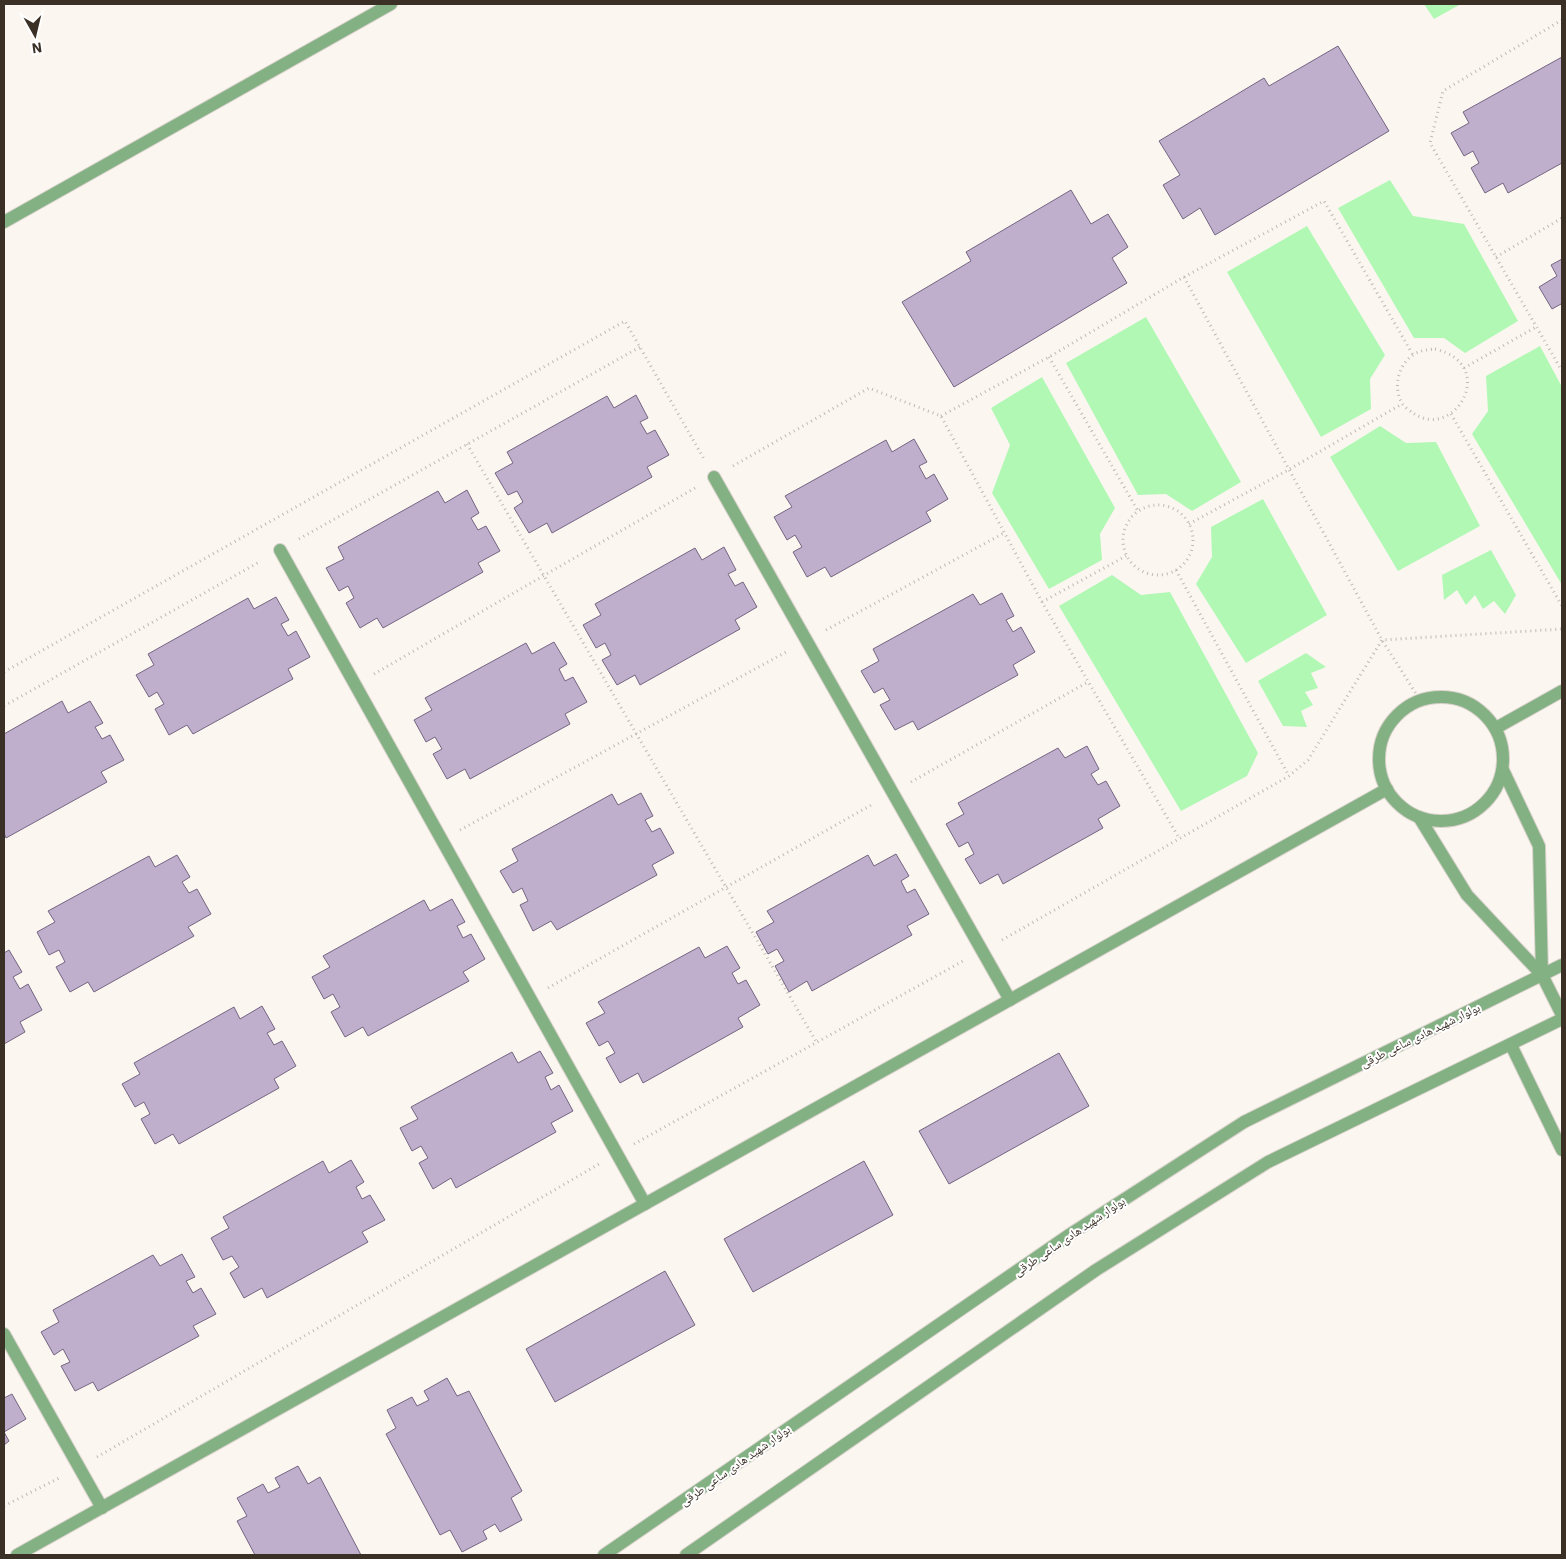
<svg xmlns="http://www.w3.org/2000/svg" width="1566" height="1559" font-family="'IBM Plex Sans','Noto Naskh Arabic',sans-serif">
<style>
.green{fill:#b1f8b5}
.building{fill:#bfafcd;stroke:#746581}
.lines{fill:none;stroke-linecap:round;stroke-linejoin:round}
.service-casing{stroke:#d9d2cc;stroke-width:14}
.minor-casing{stroke:#d9d2cc;stroke-width:14}
.tertiary-casing{stroke:#d9d2cc;stroke-width:14}
.path{stroke:#c1b9b3;stroke-width:3;stroke-dasharray:1 4;stroke-linecap:butt}
.service{stroke:#83b183;stroke-width:12}
.minor{stroke:#83b183;stroke-width:12}
.tertiary{stroke:#83b183;stroke-width:12}
.labels{text-anchor:middle;dominant-baseline:central;stroke-width:4;stroke-linejoin:round;paint-order:stroke}
.street-label{font-size:12px;fill:#3b3026;stroke:#fff}
</style>
<rect width="100%" height="100%" fill="#fcf6f1"/>
<g class="green">
<polygon points="1424,4 1461,4 1434,19"/>
<polygon points="1390,180 1413,216 1464,224 1518,321 1465,353 1444,338 1414,338 1338,208"/>
<polygon points="1307,226 1385,355 1370,379 1371,409 1321,437 1227,272"/>
<polygon points="1146,317 1241,482 1192,511 1166,494 1138,495 1066,363"/>
<polygon points="1540,346 1562,387 1562,585 1472,434 1488,411 1486,376"/>
<polygon points="1042,377 1115,508 1100,534 1102,560 1049,589 992,493 1010,445 991,408"/>
<polygon points="1380,426 1406,443 1436,442 1480,526 1398,571 1330,457"/>
<polygon points="1263,499 1327,615 1246,663 1196,584 1212,557 1211,527"/>
<polygon points="1491,550 1516,595 1505,614 1494,601 1483,609 1475,595 1466,605 1457,590 1444,600 1442,575"/>
<polygon points="1112,575 1141,595 1170,592 1258,753 1247,776 1181,811 1059,606"/>
<polygon points="1306,653 1326,667 1311,673 1318,688 1305,692 1313,705 1301,711 1307,727 1283,726 1258,681"/>
</g>
<g class="building">
<polygon points="1338,46 1389,131 1215,235 1200,208 1183,219 1163,185 1180,175 1159,141 1264,78 1269,86"/>
<polygon points="1562,57 1562,163 1508,193 1503,183 1485,193 1471,168 1479,163 1473,151 1464,156 1451,133 1469,123 1463,112"/>
<polygon points="1071,190 1091,224 1108,214 1128,247 1112,258 1127,283 954,387 902,302 971,261 966,252"/>
<polygon points="1562,259 1562,306 1561,304 1552,309 1539,287 1557,276 1551,265"/>
<polygon points="636,395 648,418 640,422 647,434 655,430 669,455 647,467 652,477 552,533 547,523 529,533 514,508 523,502 517,491 508,495 495,473 513,463 507,452 607,396 614,408"/>
<polygon points="914,439 927,462 919,466 926,479 934,474 948,499 926,512 931,521 831,577 825,567 807,577 793,552 802,547 795,535 787,540 774,517 792,507 785,496 886,440 892,452"/>
<polygon points="467,490 479,513 471,518 478,530 486,526 500,551 478,563 483,572 383,628 377,618 360,628 346,603 354,598 348,586 339,591 326,568 344,559 338,547 438,491 445,503"/>
<polygon points="724,547 736,570 728,574 735,586 743,582 757,607 735,620 740,629 640,685 635,675 617,685 602,660 611,655 605,643 596,648 583,625 601,615 595,604 695,548 702,560"/>
<polygon points="1002,593 1014,616 1006,620 1013,632 1021,627 1035,652 1013,665 1018,675 918,730 913,721 895,730 880,705 890,700 883,688 874,693 861,671 879,661 873,649 973,594 980,605"/>
<polygon points="276,597 289,620 281,624 288,636 296,631 310,657 288,669 293,679 193,734 187,725 169,735 155,709 164,704 157,692 149,697 136,675 154,665 148,654 248,598 254,609"/>
<polygon points="554,642 567,664 559,669 565,681 573,677 587,702 565,714 570,724 470,779 465,769 447,779 433,754 442,749 435,737 426,742 414,720 432,710 425,698 526,643 532,654"/>
<polygon points="62,701 68,713 90,701 103,723 95,727 102,739 110,735 124,760 101,772 107,782 6,838 4,833 4,734"/>
<polygon points="1087,746 1099,769 1091,774 1098,785 1106,781 1120,806 1098,819 1103,828 1003,884 998,874 980,884 965,859 974,854 968,842 959,847 946,824 964,814 958,803 1058,748 1065,758"/>
<polygon points="641,793 653,816 645,820 652,832 660,828 674,853 652,865 657,875 557,930 551,921 533,931 520,905 528,901 522,888 513,893 500,871 518,861 512,849 612,794 618,805"/>
<polygon points="896,854 909,876 901,881 907,893 915,889 929,914 907,926 912,935 812,991 807,981 789,992 775,966 784,961 777,949 768,954 756,932 774,922 767,911 868,855 874,866"/>
<polygon points="177,855 190,877 182,882 189,893 197,889 211,914 188,927 194,936 94,992 88,982 70,992 56,967 65,962 59,950 49,955 37,932 55,922 48,911 149,856 155,867"/>
<polygon points="452,899 465,922 457,926 463,938 471,934 485,959 463,972 469,981 368,1036 363,1027 345,1037 331,1012 340,1007 333,994 324,999 312,977 330,967 323,956 424,900 430,911"/>
<polygon points="727,946 740,968 732,973 738,984 746,980 760,1005 738,1018 743,1027 643,1083 638,1073 620,1083 606,1058 615,1053 608,1041 599,1046 586,1023 605,1013 598,1002 699,947 705,958"/>
<polygon points="9,950 22,972 13,977 20,989 28,984 42,1010 20,1022 25,1032 4,1044 4,953"/>
<polygon points="262,1006 275,1029 267,1033 274,1045 282,1041 296,1066 274,1079 279,1088 179,1144 173,1134 155,1144 141,1119 150,1114 144,1102 135,1107 122,1084 140,1074 134,1063 234,1007 240,1019"/>
<polygon points="540,1051 553,1073 545,1077 551,1090 559,1085 573,1111 551,1123 556,1132 456,1188 451,1178 433,1189 419,1163 428,1158 421,1146 412,1151 400,1128 418,1119 411,1107 512,1052 518,1063"/>
<polygon points="1059,1053 1089,1106 949,1184 919,1131"/>
<polygon points="351,1160 364,1182 356,1187 362,1199 370,1195 385,1220 362,1232 368,1242 267,1298 262,1288 244,1298 230,1273 239,1267 232,1256 223,1260 211,1238 229,1228 223,1217 323,1161 329,1173"/>
<polygon points="864,1161 893,1215 753,1292 724,1239"/>
<polygon points="182,1254 195,1277 186,1281 193,1293 201,1288 216,1314 193,1326 199,1336 98,1391 93,1382 75,1391 61,1366 70,1362 63,1349 54,1355 41,1332 59,1322 53,1310 153,1255 160,1266"/>
<polygon points="665,1271 695,1325 555,1402 526,1349"/>
<polygon points="447,1378 457,1396 469,1391 522,1491 511,1498 522,1520 500,1532 495,1524 483,1531 487,1539 462,1552 450,1530 440,1535 386,1434 396,1428 387,1410 412,1397 417,1406 429,1400 424,1391"/>
<polygon points="12,1394 26,1419 4,1432 9,1441 4,1445 4,1398"/>
<polygon points="298,1466 308,1484 320,1477 361,1555 255,1555 237,1521 247,1516 237,1498 263,1484 268,1493 280,1487 275,1478"/>
</g>
<g class="lines">
<g class="service-casing">
<polyline id="service" points="1511,1045 1562,1150"/>
</g>
<g class="minor-casing">
<g id="minor">
<polyline points="4,222 391,4"/>
<polyline points="714,477 1010,1000"/>
<polyline points="280,550 645,1204"/>
<circle cx="1441" cy="759" r="62"/>
<polyline points="1496,728 1562,691"/>
<polyline points="1503,770 1539,846 1542,975"/>
<polyline points="1419,817 1467,895 1542,975"/>
<polyline points="4,1334 102,1508"/>
<polyline points="17,1555 1387,789"/>
</g>
</g>
<g class="tertiary-casing">
<g id="tertiary">
<polyline points="1542,975 1562,1015"/>
<polyline points="604,1555 1069,1235 1244,1122 1562,965"/>
<polyline points="686,1555 1096,1270 1268,1162 1562,1019"/>
</g>
</g>
<g class="path">
<polyline points="1562,20 1443,91 1430,143 1562,371"/>
<polyline points="1496,257 1562,218"/>
<polyline points="1184,277 1382,640 1420,700"/>
<path d="M1435 349C1500 365 1454 442 1413 413 1410 411 1404 407 1402 403 1393 388 1398 365 1413 355 1420 350 1427 350 1435 349Z"/>
<polyline points="1049,357 1138,511"/>
<polyline points="1464,368 1536,327"/>
<polyline points="1451,414 1562,606"/>
<polyline points="941,416 1049,357 1184,277 1324,201 1413,355"/>
<polyline points="467,444 817,1043"/>
<polyline points="733,466 869,388 941,416 1042,602 1179,838"/>
<circle cx="1158" cy="540" r="35"/>
<polyline points="1189,524 1288,470 1402,404"/>
<polyline points="299,539 640,347"/>
<polyline points="1176,570 1289,776"/>
<polyline points="1042,602 1126,556"/>
<polyline points="826,630 1004,533"/>
<polyline points="4,672 625,321 704,459"/>
<polyline points="374,674 695,488"/>
<polyline points="4,706 261,561"/>
<polyline points="911,782 1088,682"/>
<polyline points="460,830 788,651"/>
<polyline points="1002,940 1289,776 1308,760 1382,640 1562,629"/>
<polyline points="548,988 873,804"/>
<polyline points="634,1144 963,961"/>
<polyline points="97,1457 599,1164"/>
<polyline points="4,1506 61,1477"/>
</g>
<use href="#service" class="service"/>
<use href="#minor" class="minor"/>
<use href="#tertiary" class="tertiary"/>
</g>
<g class="labels">
<g class="street-label">
<text transform="translate(1420 1035) rotate(-26)">بولوار شهید هادی ساعی طرقی</text>
<text transform="translate(1069 1236) rotate(-34)">بولوار شهید هادی ساعی طرقی</text>
<text transform="translate(735 1465) rotate(-35)">بولوار شهید هادی ساعی طرقی</text>
</g>
</g>
<rect width="1566" height="1559" fill="none" stroke="#3b3026" stroke-width="10"/>
<g transform="translate(35 35) rotate(172)" stroke="#ffffff" stroke-width="4" paint-order="stroke">
<path d="M0-4L9 19L0 12L-9 19Z" fill="#3b3026"/>
<text y="-8" font-size="14" font-weight="bold" text-anchor="middle" fill="#3b3026">N</text>
</g>
</svg>
